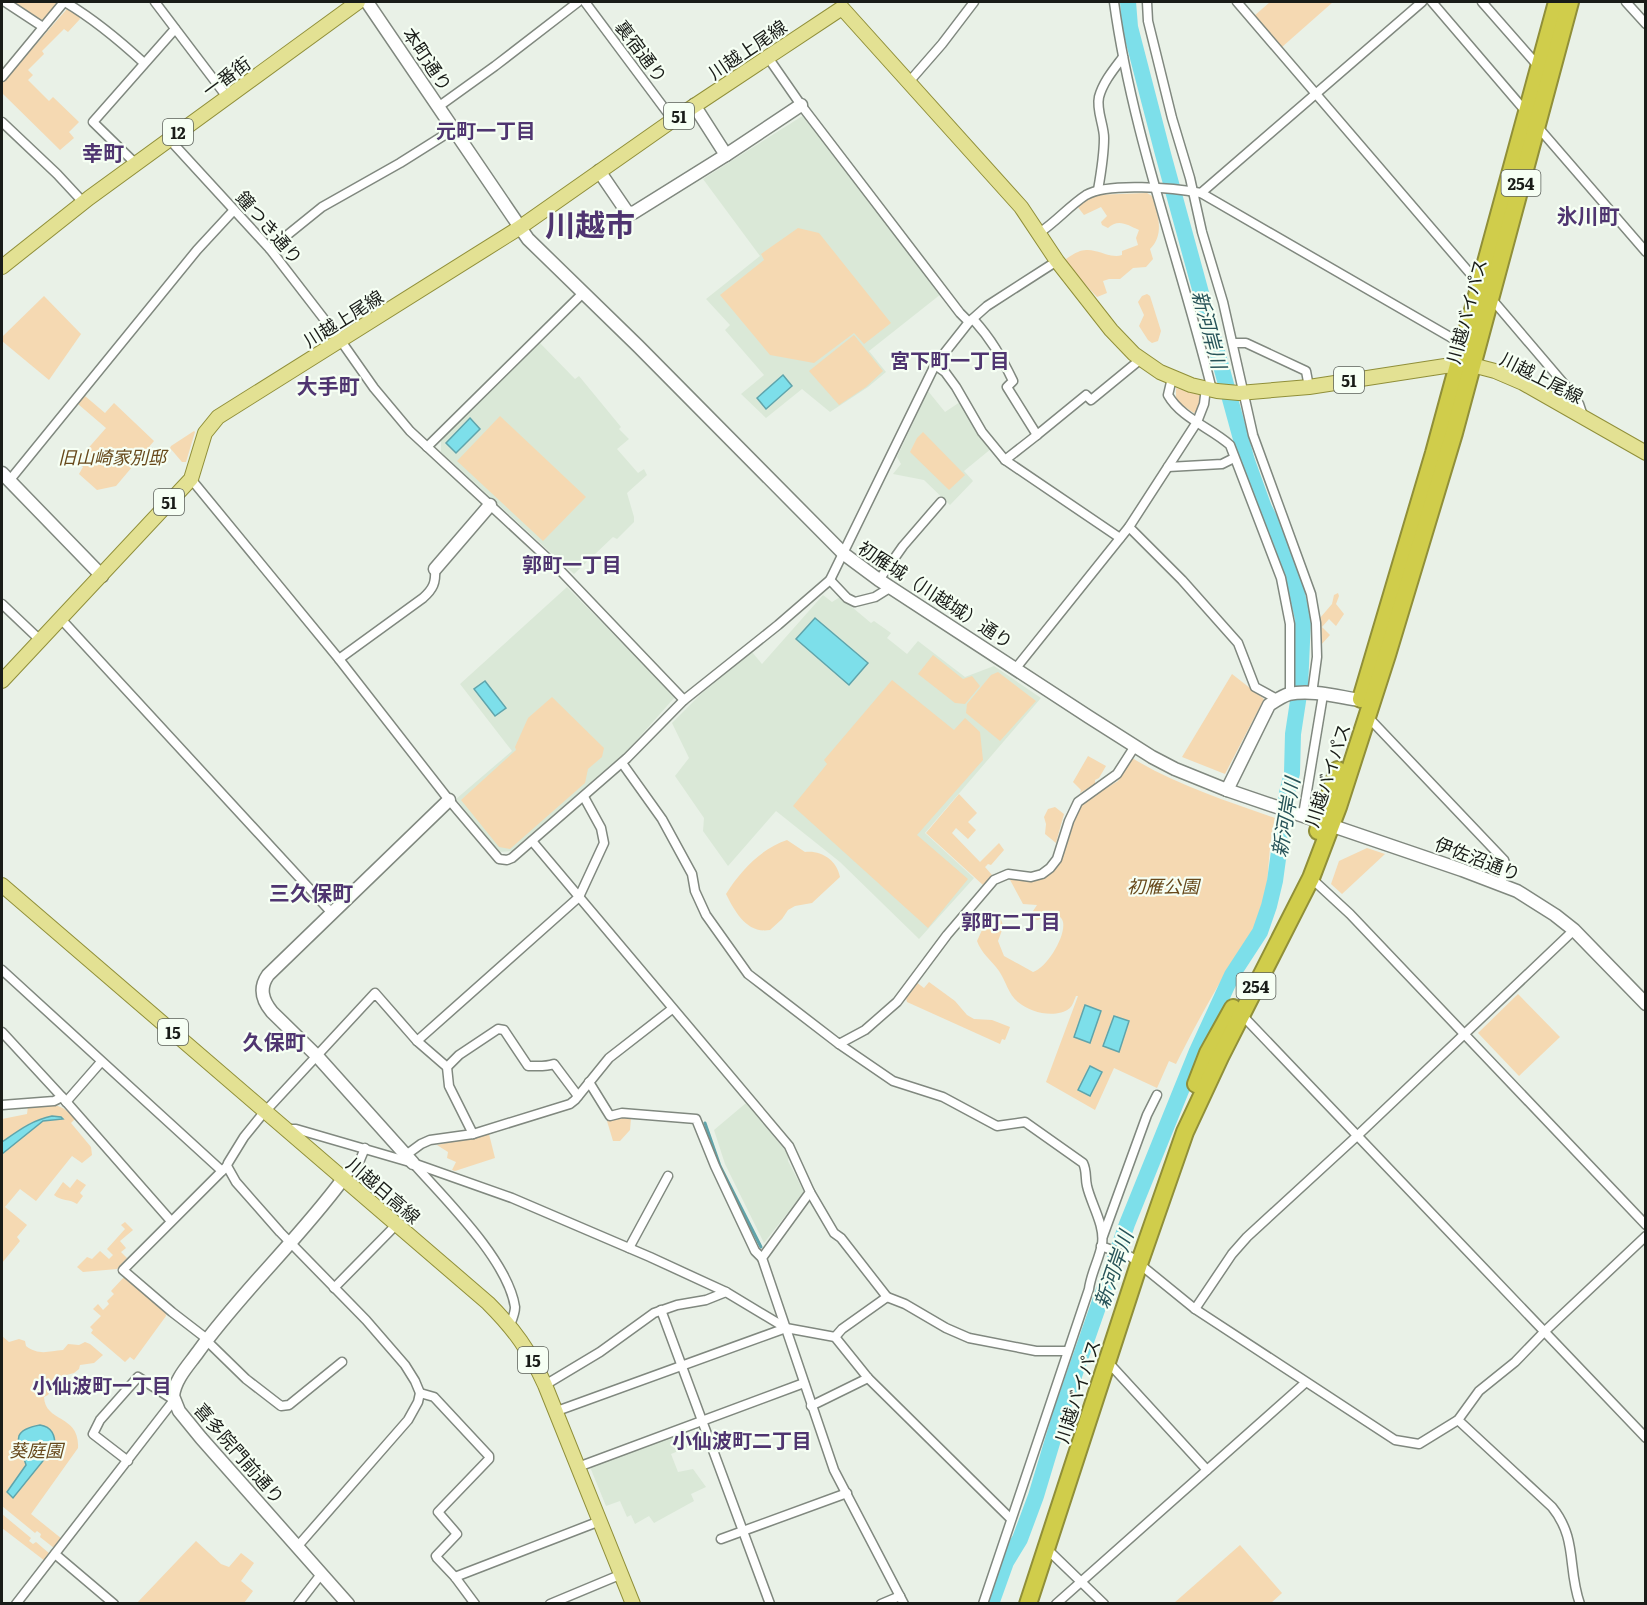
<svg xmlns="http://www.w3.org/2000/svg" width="1647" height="1605" font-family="Literata,'Noto Sans JP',serif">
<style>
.built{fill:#dae8d7}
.green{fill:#f5d9b2}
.water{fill:#7ddfea;stroke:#5fa4ab;stroke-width:1.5}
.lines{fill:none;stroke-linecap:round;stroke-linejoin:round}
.stream{stroke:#5fa4ab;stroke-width:3}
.river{stroke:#7ddfea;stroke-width:16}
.street-casing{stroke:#80887f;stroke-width:11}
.secondary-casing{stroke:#80887f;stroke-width:15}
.primary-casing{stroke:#908f39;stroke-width:16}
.highway-casing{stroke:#908f39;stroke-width:20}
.street{stroke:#fff;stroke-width:8}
.secondary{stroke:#fff;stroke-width:12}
.primary{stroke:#e3e193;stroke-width:14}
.highway{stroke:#d0cd4b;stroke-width:16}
.labels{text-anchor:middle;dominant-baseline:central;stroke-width:4.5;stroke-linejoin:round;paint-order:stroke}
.shield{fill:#f6fff4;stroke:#5b605a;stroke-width:1.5}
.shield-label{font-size:16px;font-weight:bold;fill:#191c18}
.street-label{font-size:18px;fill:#191c18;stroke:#f6fff4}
.park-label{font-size:18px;font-style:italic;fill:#67491b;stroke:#f6fff4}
.neighbourhood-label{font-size:20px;font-weight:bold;fill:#4f3570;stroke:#f6fff4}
.water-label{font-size:20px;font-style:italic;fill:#285459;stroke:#f6fff4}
.quarter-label{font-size:21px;font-weight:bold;fill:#4f3570;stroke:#f6fff4}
.town-label{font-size:30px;font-weight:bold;fill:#4f3570;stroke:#f6fff4}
</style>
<rect width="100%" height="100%" fill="#e9f1e7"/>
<g class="built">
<polygon points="804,115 941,294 869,351 886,372 868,387 830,412 802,389 766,418 741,394 764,375 725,330 730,325 706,299 760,256 703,179"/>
<polygon points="540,343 575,379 579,376 621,427 619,429 629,439 617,449 638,473 644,469 647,475 627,493 634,517 634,522 617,539 613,537 574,574 441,452 441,437"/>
<polygon points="928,391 945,412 960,402 992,448 964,471 973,481 950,505 924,480 893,474 901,464 897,457"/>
<polygon points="567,587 675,697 627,751 512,851 499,852 456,799 512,751 460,684"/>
<polygon points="823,595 832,602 840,597 871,623 874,621 891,633 887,638 907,654 918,641 965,677 994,666 1041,698 925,833 974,878 919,939 840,862 776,811 728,866 703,831 704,818 675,776 689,758 672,723 702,693 752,652 762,664"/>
<polygon points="746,1103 789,1155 788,1161 804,1192 764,1243 725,1164 714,1130"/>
<polygon points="683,1433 688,1447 671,1454 678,1472 693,1469 706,1487 691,1494 694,1501 654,1523 649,1516 635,1524 631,1515 627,1517 620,1501 606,1506 590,1467"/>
</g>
<g class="green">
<polygon points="13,2 60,2 42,20"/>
<polygon points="1270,2 1333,2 1282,47 1254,16"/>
<polygon points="67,9 79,15 80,19 68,32 64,29 42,51 44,54 28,70 33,75 28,80 49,101 53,97 79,122 69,132 74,138 60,150 2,93 2,83"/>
<path d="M1147 193 1152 196C1158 214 1165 234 1150 249L1153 259 1146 267 1133 268 1120 279H1109L1103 281 1107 293 1097 297 1067 265 1066 259C1072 255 1080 249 1088 250 1099 250 1112 259 1122 255V251L1138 245 1136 238 1139 230C1128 225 1118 218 1108 228L1102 225 1101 222 1107 216 1101 207 1084 215 1077 206 1093 195Z"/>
<polygon points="798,228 819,233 891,323 864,344 854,333 814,363 770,355 720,295 764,260 761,254"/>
<polygon points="1147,294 1150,296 1161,331 1158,341 1152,343 1148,340 1139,326 1144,315 1138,302 1142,296"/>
<polygon points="44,296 81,334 49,380 2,341 2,337"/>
<polygon points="854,335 883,371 866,387 839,405 809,371"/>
<polygon points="1176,388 1203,396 1200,410 1194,413 1176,401"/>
<polygon points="85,396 105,413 114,403 154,441 116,486 97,490 79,474 83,467 77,461 106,428 78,404"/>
<polygon points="500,416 586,497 543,541 457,461"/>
<polygon points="194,431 195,432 186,462 182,462 170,448 171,446"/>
<polygon points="923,432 965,475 949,490 910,452 917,438"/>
<polygon points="1338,593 1339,596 1336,604 1344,614 1336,626 1329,619 1322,627 1330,635 1320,646 1320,618 1332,604 1334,595"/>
<polygon points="933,655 963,679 972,676 980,686 965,704 955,703 918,674"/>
<polygon points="998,672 1036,701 1000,741 966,713 967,704 991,675"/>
<polygon points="1232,674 1264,699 1225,774 1182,757"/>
<polygon points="892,680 954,730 965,718 980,732 983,760 917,835 968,879 928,928 793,806 827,764 824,760"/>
<polygon points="552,697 604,748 602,757 588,769 585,783 510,849 499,847 461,800 516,750 515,747 528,718"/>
<polygon points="1088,756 1106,766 1099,778 1095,780 1095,784 1080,793 1081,790 1073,782"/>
<path d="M1132 758C1177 785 1226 801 1275 818 1267 849 1270 882 1262 913 1256 934 1238 953 1227 971 1208 1002 1192 1032 1176 1064L1169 1061 1157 1088 1114 1068 1095 1110 1046 1082 1078 996H1076C1074 1000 1073 1005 1070 1008 1056 1019 1031 1013 1018 1002 1008 994 1006 981 999 971 992 961 981 953 977 941L982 930 995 916 999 917C1006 925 1001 932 998 941L1004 956 1033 972C1047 968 1066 936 1063 922 1062 918 1060 917 1057 914L1037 920 1031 917V914L1037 905 1023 904 1009 878C1015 878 1021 881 1027 881 1065 880 1067 836 1079 809L1085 801 1118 781Z"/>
<polygon points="959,794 977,813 968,822 976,830 968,839 956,828 952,833 980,862 999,843 1004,850 991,865 988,864 985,867 992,875 983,885 926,833"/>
<polygon points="1055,807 1064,814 1056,843 1045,834 1046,824 1044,817 1048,809"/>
<path d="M787 840 805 852C821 850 837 860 840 877L812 903 795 906 788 910 782 919 770 930C747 934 735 912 726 894 741 870 761 849 787 840Z"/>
<polygon points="1367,848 1385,854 1342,894 1331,884 1339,861"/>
<polygon points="916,982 924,988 929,982 955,1001 967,1015 974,1019 992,1020 1010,1027 1005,1040 1002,1039 1000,1044 907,1002 906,998"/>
<polygon points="1518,994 1560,1037 1519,1076 1478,1033"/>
<path d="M40 1104C59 1105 62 1105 75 1119L71 1123 91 1147 92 1155 82 1163 72 1156 36 1201 20 1189 5 1207 27 1225 17 1237 20 1241 2 1263V1154L43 1121 62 1119C40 1112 19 1130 2 1142V1119L27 1114 28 1106Z"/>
<polygon points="622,1117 631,1118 630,1130 620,1141 613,1141 607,1121"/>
<polygon points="489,1134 495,1158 455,1171 452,1170 456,1162 447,1158 448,1152 437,1145"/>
<path d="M77 1179 86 1185 80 1193 83 1196 77 1204C70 1199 61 1201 54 1195L63 1182 70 1188Z"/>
<polygon points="125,1222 133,1230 120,1241 126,1248 121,1252 127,1258 117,1269 83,1272 77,1267 87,1257 92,1259 100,1251 109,1259 113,1255 107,1249 125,1229 121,1225"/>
<polygon points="125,1276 165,1310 166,1316 134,1360 130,1357 125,1362 91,1333 93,1330 90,1327 101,1316 93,1309 98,1304 103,1310 109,1304 107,1301 114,1294 111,1291"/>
<path d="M2 1336 9 1342 19 1339 25 1341 26 1346C39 1356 49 1351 63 1350L68 1344 79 1345 85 1342 90 1344 103 1355 94 1363 80 1365 79 1369 74 1373 59 1377 48 1395 44 1397C45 1423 80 1414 78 1448L31 1514 62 1539 54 1548 40 1537 41 1534 37 1531 35 1533 2 1506Z"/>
<polygon points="2,1514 31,1538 29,1541 33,1544 36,1542 50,1554 45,1561 2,1528"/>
<polygon points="196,1541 221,1564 229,1567 241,1553 254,1563 241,1581 253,1591 244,1603 137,1603"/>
<polygon points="1240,1545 1282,1593 1271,1603 1174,1603"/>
</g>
<g class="water">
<polygon points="783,375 792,386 766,409 757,398"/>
<polygon points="470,418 480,429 456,453 446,443"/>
<polygon points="815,618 868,663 849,685 796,639"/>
<polygon points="485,681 506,708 495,716 474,689"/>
<polygon points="1085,1005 1101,1011 1090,1043 1074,1037"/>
<polygon points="1114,1016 1129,1021 1119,1052 1103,1046"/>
<polygon points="1090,1066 1102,1072 1090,1096 1078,1090"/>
<path d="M52 1116 61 1117 63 1119 43 1121 2 1154V1142C18 1131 32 1120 52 1116Z"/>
<path d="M40 1425C52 1427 55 1435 55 1446L13 1498 7 1492 26 1465C20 1444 7 1431 40 1425Z"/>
</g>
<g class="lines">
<polyline class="stream" points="705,1123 720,1166 761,1247"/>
<polyline class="river" points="991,1604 1006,1562 1020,1539 1036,1496 1061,1413 1127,1224 1197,1051 1232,975 1260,932 1269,906 1275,881 1287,793 1292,773 1293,734 1300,688 1303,619 1293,577 1281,541 1264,508 1247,461 1163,154 1130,27 1128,2"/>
<g class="street-casing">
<g id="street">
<polyline points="5,2 43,27"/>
<path d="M65 2C94 19 119 40 144 63"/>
<polyline points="155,2 227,97"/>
<polyline points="585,2 673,120"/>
<path d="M1114 2C1132 134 1180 260 1212 390"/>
<polyline points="1147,2 1148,21 1172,118 1190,178 1202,232 1223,302 1253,435 1311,594 1316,623 1317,657 1312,694"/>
<polyline points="1237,2 1480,285"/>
<polyline points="1432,2 1527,113"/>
<polyline points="1482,2 1539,67"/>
<polyline points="1626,2 1646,24"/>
<polyline points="767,56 801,105 960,313 969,322"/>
<polyline points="2,77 64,2"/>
<polyline points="908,83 942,44 974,2"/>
<polyline points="438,107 495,66 578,2"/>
<polyline points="2,122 57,174 83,202"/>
<polyline points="1537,126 1646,252"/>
<polyline points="169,139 270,249 341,341 374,388 410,431 557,567 684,700"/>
<polyline points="136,164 93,122 175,29"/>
<path d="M1098 190C1101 173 1104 155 1104 138 1104 125 1096 110 1099 97 1103 82 1114 69 1123 57"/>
<polyline points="1201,193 1422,2"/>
<path d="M1039 233C1056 222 1069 206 1086 195 1108 182 1175 188 1201 193L1464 345"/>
<polyline points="270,249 322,207 400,163 454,129"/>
<polyline points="1490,297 1571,392 1579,404 1583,416"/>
<path d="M973 319C991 339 1001 356 1013 381L1007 387 1037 435 1086 395 1091 400 1141 359"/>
<polyline points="1233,343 1246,343 1306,371 1309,387"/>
<polyline points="935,365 945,372 956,387 982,432 1005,460 1120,538"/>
<path d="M1172 378 1168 395C1181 418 1211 428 1230 445L1281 578 1290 624V694"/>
<polyline points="427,447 583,293"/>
<polyline points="1005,460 1037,435"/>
<polyline points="1168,467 1222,464 1234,458"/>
<polyline points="191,479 339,659 449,800 499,859 507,860 512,858 627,758 684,700 778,625 830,580 935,365 969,322 987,306 1057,261"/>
<polyline points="9,481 197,250 234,210"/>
<polyline points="1129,527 1182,580 1238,643 1255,687 1277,699"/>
<polyline points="830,580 847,598 855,602 875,597 891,587"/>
<polyline points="879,580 903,546 941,502"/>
<polyline points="2,604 40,640"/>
<polyline points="61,619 331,912"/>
<path d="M339 659 423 598C433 589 436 583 435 569"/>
<polyline points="1016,668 1129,527 1197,422 1204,404 1206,388"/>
<polyline points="1368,717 1504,860 1506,865 1501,884"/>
<polyline points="622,763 662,819 692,874 695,891 706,915 748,974 839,1044 865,1030 897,1002 947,935 994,880 1008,874 1031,877 1042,874 1050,868 1057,859 1069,821 1078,802 1117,774 1135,746"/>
<polyline points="1303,815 1323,695"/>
<polyline points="532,841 789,1146 810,1192 762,1258 834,1470 904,1604"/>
<polyline points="1311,878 1350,914 1646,1225"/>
<polyline points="2,970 222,1171"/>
<polyline points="1242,1015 1646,1438"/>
<polyline points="2,1032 62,1097"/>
<polyline points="417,1041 579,897 604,843 601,828 584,797"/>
<path d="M839 1044 893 1081 943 1097 997 1126 1025 1122 1083 1163C1087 1171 1085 1178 1087 1186 1091 1204 1105 1225 1102 1244 1099 1260 1091 1273 1089 1289L983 1604"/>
<path d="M447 1067 459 1055 498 1029 504 1030 528 1066C537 1066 546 1067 554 1064L578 1096"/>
<polyline points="589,1082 610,1116 622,1113 696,1119 715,1166 755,1251 762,1258"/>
<polyline points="66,1102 101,1062"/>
<polyline points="2,1105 54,1101 62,1097 171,1221"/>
<polyline points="287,1129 296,1129 413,1163 512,1198 650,1257 726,1292 786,1328 835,1337 868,1378 1011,1519"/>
<polyline points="406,1155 421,1144 430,1140 473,1134 570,1104 575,1100 609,1058 672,1009"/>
<path d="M413 1163C444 1198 508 1260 515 1307 515 1313 512 1320 510 1325"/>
<polyline points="343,1179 360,1160 365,1148"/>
<polyline points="810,1192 834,1233 841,1238 887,1297"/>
<polyline points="1103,1236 1147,1115 1157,1095"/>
<polyline points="1101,1246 1131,1257 1195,1309 1395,1440 1419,1444 1458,1420 1479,1391 1515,1362 1544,1332 1646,1236"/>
<polyline points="629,1248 668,1176"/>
<polyline points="334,1288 396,1225"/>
<polyline points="1195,1309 1232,1254 1247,1237 1357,1136 1574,930"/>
<polyline points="661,1310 770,1604"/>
<polyline points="835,1337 842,1329 887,1297 905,1304 946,1328 969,1338 1036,1351 1067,1351"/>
<polyline points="207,1339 172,1312 123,1270 226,1167"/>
<polyline points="206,1340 246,1379 281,1406 289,1405 342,1362"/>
<polyline points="1107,1361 1207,1470"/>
<polyline points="545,1385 600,1352 654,1313 677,1305 706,1300 726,1292"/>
<polyline points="420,1393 434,1397 489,1456 489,1459 438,1512 457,1534 436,1556 437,1558 455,1577 475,1604"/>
<polyline points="811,1406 868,1378"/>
<polyline points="557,1411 786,1328"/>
<path d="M1458 1420 1552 1507C1578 1539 1567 1568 1580 1604"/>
<polyline points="578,1467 804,1383"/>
<polyline points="721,1539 847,1493"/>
<polyline points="297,1547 408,1420 418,1402 420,1393 415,1381 405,1365 366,1320 280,1232 236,1182 227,1166 228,1163 244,1137 261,1116 375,993 417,1041 447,1067 449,1086 473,1134"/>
<polyline points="1046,1548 1104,1604"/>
<polyline points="55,1554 114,1604"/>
<polyline points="455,1577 600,1521"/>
<polyline points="16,1604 174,1400 138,1377 100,1420 93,1434 128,1461"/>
<polyline points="298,1604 322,1573"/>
<polyline points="550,1604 622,1574"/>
<polyline points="881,1604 900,1596"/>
<polyline points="1056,1604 1305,1383"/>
</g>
</g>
<g class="secondary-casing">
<g id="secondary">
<polyline points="367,2 528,239 638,346 844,554 879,580 1089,717 1152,757 1175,769 1227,790 1462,870 1517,891 1555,915 1574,930 1646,1004"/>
<polyline points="694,105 726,155"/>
<polyline points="599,171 627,212 633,213 726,155 801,105"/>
<polyline points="2,473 102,576"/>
<polyline points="435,569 490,505"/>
<path d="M1227 790 1269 705C1275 701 1282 696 1289 694 1311 689 1339 697 1360 700"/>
<path d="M413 1163 317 1056 272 1012C262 1000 259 988 268 975L449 800"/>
<path d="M343 1179C298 1240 242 1291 198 1352 188 1366 175 1379 173 1396L179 1411 201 1438 348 1604"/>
</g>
</g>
<g class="primary-casing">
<g id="primary">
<polyline points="2,267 89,198 358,2"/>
<polyline points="2,681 191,479 205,433 218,417 519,228 673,120 842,8 1021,207 1057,261 1111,330 1134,354 1160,372 1191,385 1217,391 1239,393 1309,387 1445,366 1472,365 1495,371 1523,383 1646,453"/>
<path d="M2 885 488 1303C515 1330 529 1350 545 1385L633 1604"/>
</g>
</g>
<g class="highway-casing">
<g id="highway">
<polyline points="1361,699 1434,453 1557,2"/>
<polyline points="1318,831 1338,770"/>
<polyline points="1196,1084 1208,1053 1233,1008"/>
<polyline points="1028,1604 1139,1264 1185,1132 1220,1057 1311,878 1338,807 1387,655 1454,433 1570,2"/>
</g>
</g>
<use href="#street" class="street"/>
<use href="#secondary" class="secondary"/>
<use href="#primary" class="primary"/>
<use href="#highway" class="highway"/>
</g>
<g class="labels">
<g class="shield">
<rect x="664" y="103" width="30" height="26" rx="4.5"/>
<rect x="163" y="119" width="30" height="26" rx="4.5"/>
<rect x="1501.5" y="170" width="39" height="26" rx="4.5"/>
<rect x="1334" y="367" width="30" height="26" rx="4.5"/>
<rect x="154" y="489" width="30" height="26" rx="4.5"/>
<rect x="1236.5" y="973" width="39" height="26" rx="4.5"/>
<rect x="158" y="1019" width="30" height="26" rx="4.5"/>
<rect x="518" y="1347" width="30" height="26" rx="4.5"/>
</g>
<g class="shield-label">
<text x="679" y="116">51</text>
<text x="178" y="132">12</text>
<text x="1521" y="183">254</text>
<text x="1349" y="380">51</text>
<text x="169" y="502">51</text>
<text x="1256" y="986">254</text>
<text x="173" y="1032">15</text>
<text x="533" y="1360">15</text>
</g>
<g class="street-label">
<text transform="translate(747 49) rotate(-34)">川越上尾線</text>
<text transform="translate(642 51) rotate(53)">裏宿通り</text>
<text transform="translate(428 59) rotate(56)">本町通り</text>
<text transform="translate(226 76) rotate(-36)">一番街</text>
<text transform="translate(270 227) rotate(49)">鐘つき通り</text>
<text transform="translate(1466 311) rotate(-75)">川越バイパス</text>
<text transform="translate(343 318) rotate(-32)">川越上尾線</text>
<text transform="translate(1542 377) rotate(27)">川越上尾線</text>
<text transform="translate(936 594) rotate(33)">初雁城（川越城）通り</text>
<text transform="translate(1327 775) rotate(-72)">川越バイパス</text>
<text transform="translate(1478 858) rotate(21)">伊佐沼通り</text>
<text transform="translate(384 1190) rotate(41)">川越日高線</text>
<text transform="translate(1077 1391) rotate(-72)">川越バイパス</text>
<text transform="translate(240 1453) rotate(49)">喜多院門前通り</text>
</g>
<g class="park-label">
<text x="112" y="456">旧山崎家別邸</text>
<text x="1163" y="885">初雁公園</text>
<text x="36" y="1449">葵庭園</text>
</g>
<g class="neighbourhood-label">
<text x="486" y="129">元町一丁目</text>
<text x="950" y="359">宮下町一丁目</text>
<text x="572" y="563">郭町一丁目</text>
<text x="1011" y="920">郭町二丁目</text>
<text x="102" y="1384">小仙波町一丁目</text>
<text x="742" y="1439">小仙波町二丁目</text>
</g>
<g class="water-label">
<text transform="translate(1211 329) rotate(75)">新河岸川</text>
<text transform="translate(1284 817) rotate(-80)">新河岸川</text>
<text transform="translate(1112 1269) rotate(-71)">新河岸川</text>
</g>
<g class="quarter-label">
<text x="103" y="151">幸町</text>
<text x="1588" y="214">氷川町</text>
<text x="328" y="384">大手町</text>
<text x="311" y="891">三久保町</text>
<text x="274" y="1040">久保町</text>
</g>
<g class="town-label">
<text x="590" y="223">川越市</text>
</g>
</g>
<rect width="1647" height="1605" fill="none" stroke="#191c18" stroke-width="6"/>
</svg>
